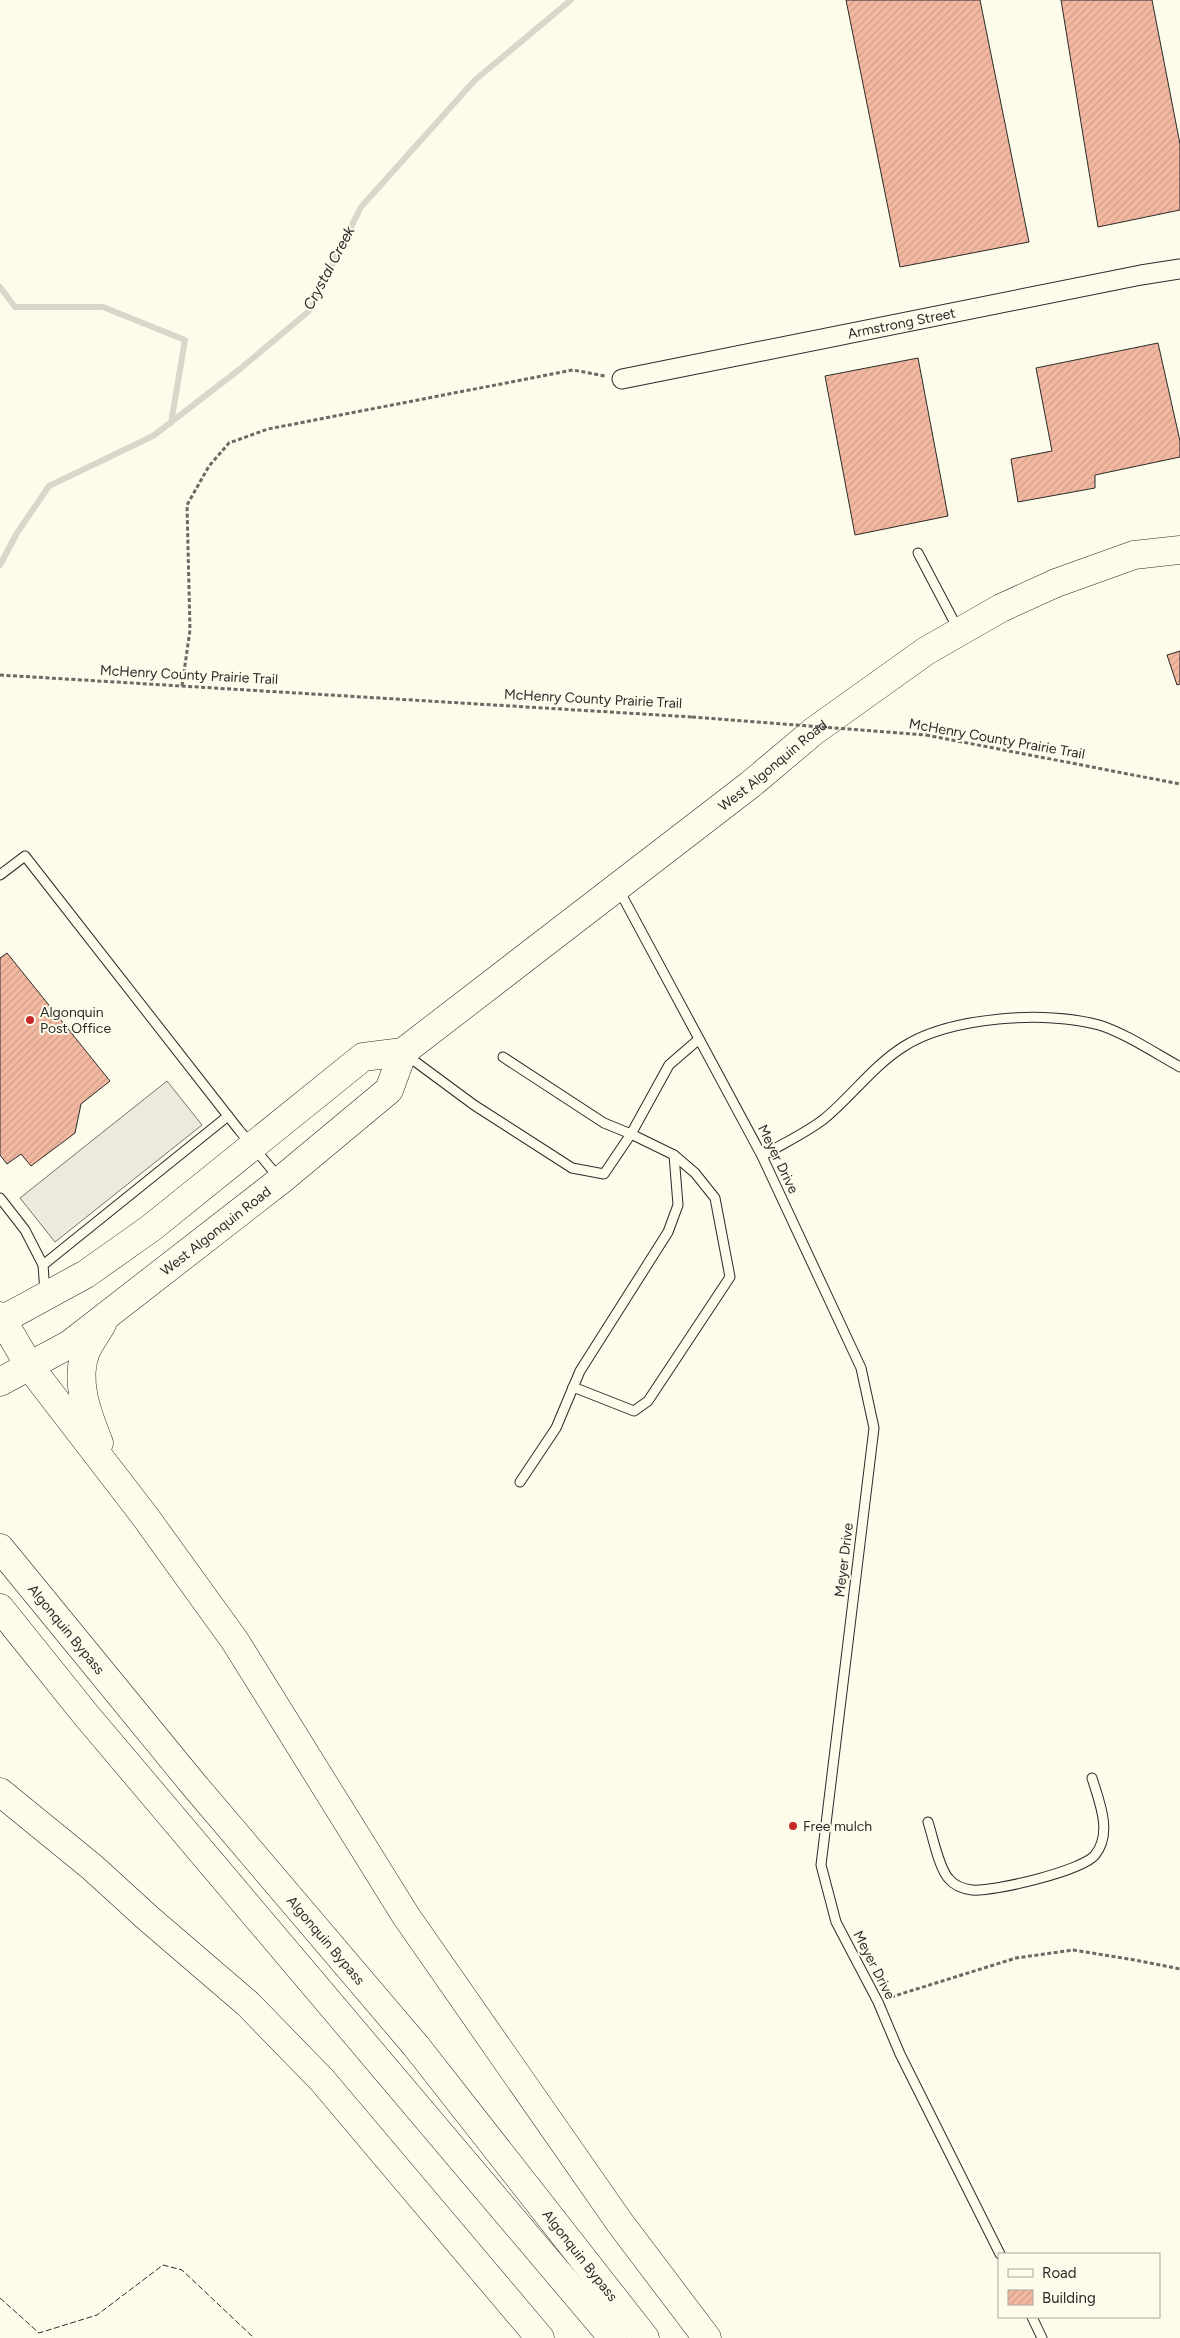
<svg xmlns="http://www.w3.org/2000/svg" width="1180" height="2338" font-family="Figtree,sans-serif">
<style>
.parking{fill:#eceadb;stroke:#74746e}
.lines{fill:none;stroke-linecap:round;stroke-linejoin:round}
.stream{stroke:#d8d7c9;stroke-width:6}
.building{fill:url(#building-hatch);stroke:#2b2b2b}
.service-casing{stroke:#2b2b2b;stroke-width:11}
.minor-casing{stroke:#2b2b2b;stroke-width:21}
.primary-casing{stroke:#2b2b2b;stroke-width:29}
.path{stroke:#6a6964;stroke-width:3;stroke-dasharray:4 2.5;stroke-linecap:butt}
.service{stroke:#fdfbea;stroke-width:9}
.minor{stroke:#fdfbea;stroke-width:19}
.primary{stroke:#fdfbea;stroke-width:28}
.path-bridge{stroke:#6a6964;stroke-width:3;stroke-dasharray:4 2.5;stroke-linecap:butt}
.fence{stroke:#2b2b2b;stroke-width:1;stroke-dasharray:6 2.5;stroke-linecap:butt}
.poi-dot{fill:#c62828;stroke:#fdfbea;stroke-width:2}
.labels{text-anchor:middle;dominant-baseline:central;stroke-width:4;stroke-linejoin:round;paint-order:stroke}
.street-label{font-size:14px;fill:#2b2b2b;stroke:#fdfbea}
.poi-label{font-size:14px;fill:#2b2b2b;stroke:#fdfbea;text-anchor:start}
.water-label{font-size:15px;font-style:italic;fill:#2b2b2b;stroke:#fdfbea}
</style>
<defs>
<pattern id="building-hatch" width="6" height="6" patternUnits="userSpaceOnUse" patternTransform="scale(1.25)"><rect width="6" height="6" fill="#f2b8a0"/><path d="M-1 1l2-2M0 6l6-6M5 7l2-2" fill="none" stroke="#d09e8a"/></pattern>
</defs>
<rect width="100%" height="100%" fill="#fdfbea"/>
<polygon class="parking" points="167,1081 202,1125 55,1242 20,1198"/>
<g class="lines">
<g class="stream">
<polyline points="0,287 15,307 103,307 185,340 171,423"/>
<polyline points="0,565 17,533 49,486 153,436 240,369 309,311 361,207 475,80 571,0"/>
</g>
</g>
<g class="building">
<polygon points="846,0 980,0 1029,242 900,267"/>
<polygon points="1061,0 1152,0 1180,144 1180,210 1098,227"/>
<polygon points="1158,343 1180,441 1180,457 1095,475 1095,488 1018,502 1011,459 1052,451 1036,368"/>
<polygon points="918,358 948,516 855,535 825,376"/>
<polygon points="1180,651 1180,684 1177,685 1167,655"/>
<polygon points="7,953 110,1081 81,1104 75,1133 31,1166 21,1154 7,1164 0,1155 0,958"/>
</g>
<g class="lines">
<g class="service-casing">
<g id="service">
<polyline points="918,553 958,629"/>
<polyline points="0,875 25,856 239,1130 279,1178"/>
<polyline points="619,890 762,1156 861,1368 874,1428 821,1865 836,1922 878,2002 900,2054 1000,2254"/>
<polyline points="405,1054 474,1105 572,1168 604,1174 631,1134 604,1123 503,1057"/>
<path d="M762 1156C782 1144 806 1133 824 1119 851 1097 873 1066 903 1047 949 1017 1046 1010 1099 1025 1125 1033 1155 1053 1180 1067"/>
<polyline points="0,1198 25,1230 43,1265 45,1292"/>
<polyline points="43,1265 228,1116"/>
<polyline points="573,1387 634,1411 648,1401 730,1277 715,1198 695,1173 674,1155"/>
<polyline points="520,1482 556,1428 580,1371 668,1232 678,1205 674,1155 631,1134 669,1065 699,1039"/>
<path d="M928 1822C933 1837 939 1869 949 1879 955 1886 963 1889 972 1890 993 1892 1082 1871 1095 1855 1113 1833 1099 1801 1092 1778"/>
<polyline points="1032,2317 1042,2338"/>
</g>
</g>
<g class="minor-casing">
<g id="minor">
<path id="s1" d="M622 379 1141 275 1180 269"/>
</g>
</g>
<g class="primary-casing">
<g id="primary">
<polyline points="0,1316 30,1367 144,1515 235,1641 406,1916 620,2223 707,2338"/>
<path id="s2" d="M0 1321 86 1274 151 1228 363 1057 403 1052 751 784 814 731 926 651 1001 608 1056 583 1134 555 1180 550"/>
<path id="s3" d="M0 1382 70 1344 281 1180 389 1090 403 1052"/>
<path d="M99 1443C88 1415 74 1381 86 1351 90 1342 97 1333 102 1324"/>
<path id="s4" d="M0 1548 194 1785 416 2046 645 2338"/>
<polyline points="0,1608 86,1715 613,2338"/>
<polyline points="0,1792 92,1867 149,1919 248,2004 322,2080 540,2338"/>
</g>
</g>
<g class="path">
<polyline points="0,675 692,717"/>
<polyline points="182,686 190,630 187,505 209,466 229,443 268,429 573,370 605,376"/>
<polyline points="926,735 1180,784"/>
<polyline points="891,1997 1016,1958 1073,1950 1135,1960 1180,1969"/>
</g>
<use href="#service" class="service"/>
<use href="#minor" class="minor"/>
<use href="#primary" class="primary"/>
<polyline class="path-bridge" points="692,717 926,735"/>
<polyline class="fence" points="0,2298 39,2333 97,2315 163,2265 182,2270 254,2338"/>
</g>
<g class="poi-dot">
<circle cx="30" cy="1020" r="5"/>
<circle cx="793" cy="1826" r="5"/>
</g>
<g class="labels">
<g class="street-label">
<text stroke="none"><textPath href="#s1" startOffset="285">Armstrong Street</textPath></text>
<text transform="translate(189 675) rotate(3)">McHenry County Prairie Trail</text>
<text transform="translate(593 699) rotate(3)">McHenry County Prairie Trail</text>
<text transform="translate(997 739) rotate(10)">McHenry County Prairie Trail</text>
<text stroke="none"><textPath href="#s2" startOffset="958">West Algonquin Road</textPath></text>
<text transform="translate(778 1159) rotate(64)">Meyer Drive</text>
<text stroke="none"><textPath href="#s3" startOffset="264">West Algonquin Road</textPath></text>
<text transform="translate(844 1560) rotate(-83)">Meyer Drive</text>
<text stroke="none"><textPath href="#s4" startOffset="105">Algonquin Bypass</textPath></text>
<text stroke="none"><textPath href="#s4" startOffset="510">Algonquin Bypass</textPath></text>
<text transform="translate(874 1965) rotate(63)">Meyer Drive</text>
<text stroke="none"><textPath href="#s4" startOffset="915">Algonquin Bypass</textPath></text>
</g>
<g class="poi-label">
<text x="40" y="1012">Algonquin<tspan x="40" dy="16">Post Office</tspan></text>
<text x="803" y="1826">Free mulch</text>
</g>
<g class="water-label">
<text transform="translate(329 268) rotate(-62)">Crystal Creek</text>
</g>
</g>
<rect x="998" y="2253" width="162" height="65" fill="#fdfbea" stroke="#a9a89e"/>
<rect x="1008" y="2269" width="25" height="8" fill="#fdfbea" stroke="#a9a89e"/>
<text x="1042" y="2278" font-size="15" fill="#2b2b2b">Road</text>
<rect x="1008" y="2290" width="25" height="15" fill="url(#building-hatch)" stroke="#a9a89e"/>
<text x="1042" y="2303" font-size="15" fill="#2b2b2b">Building</text>
</svg>
